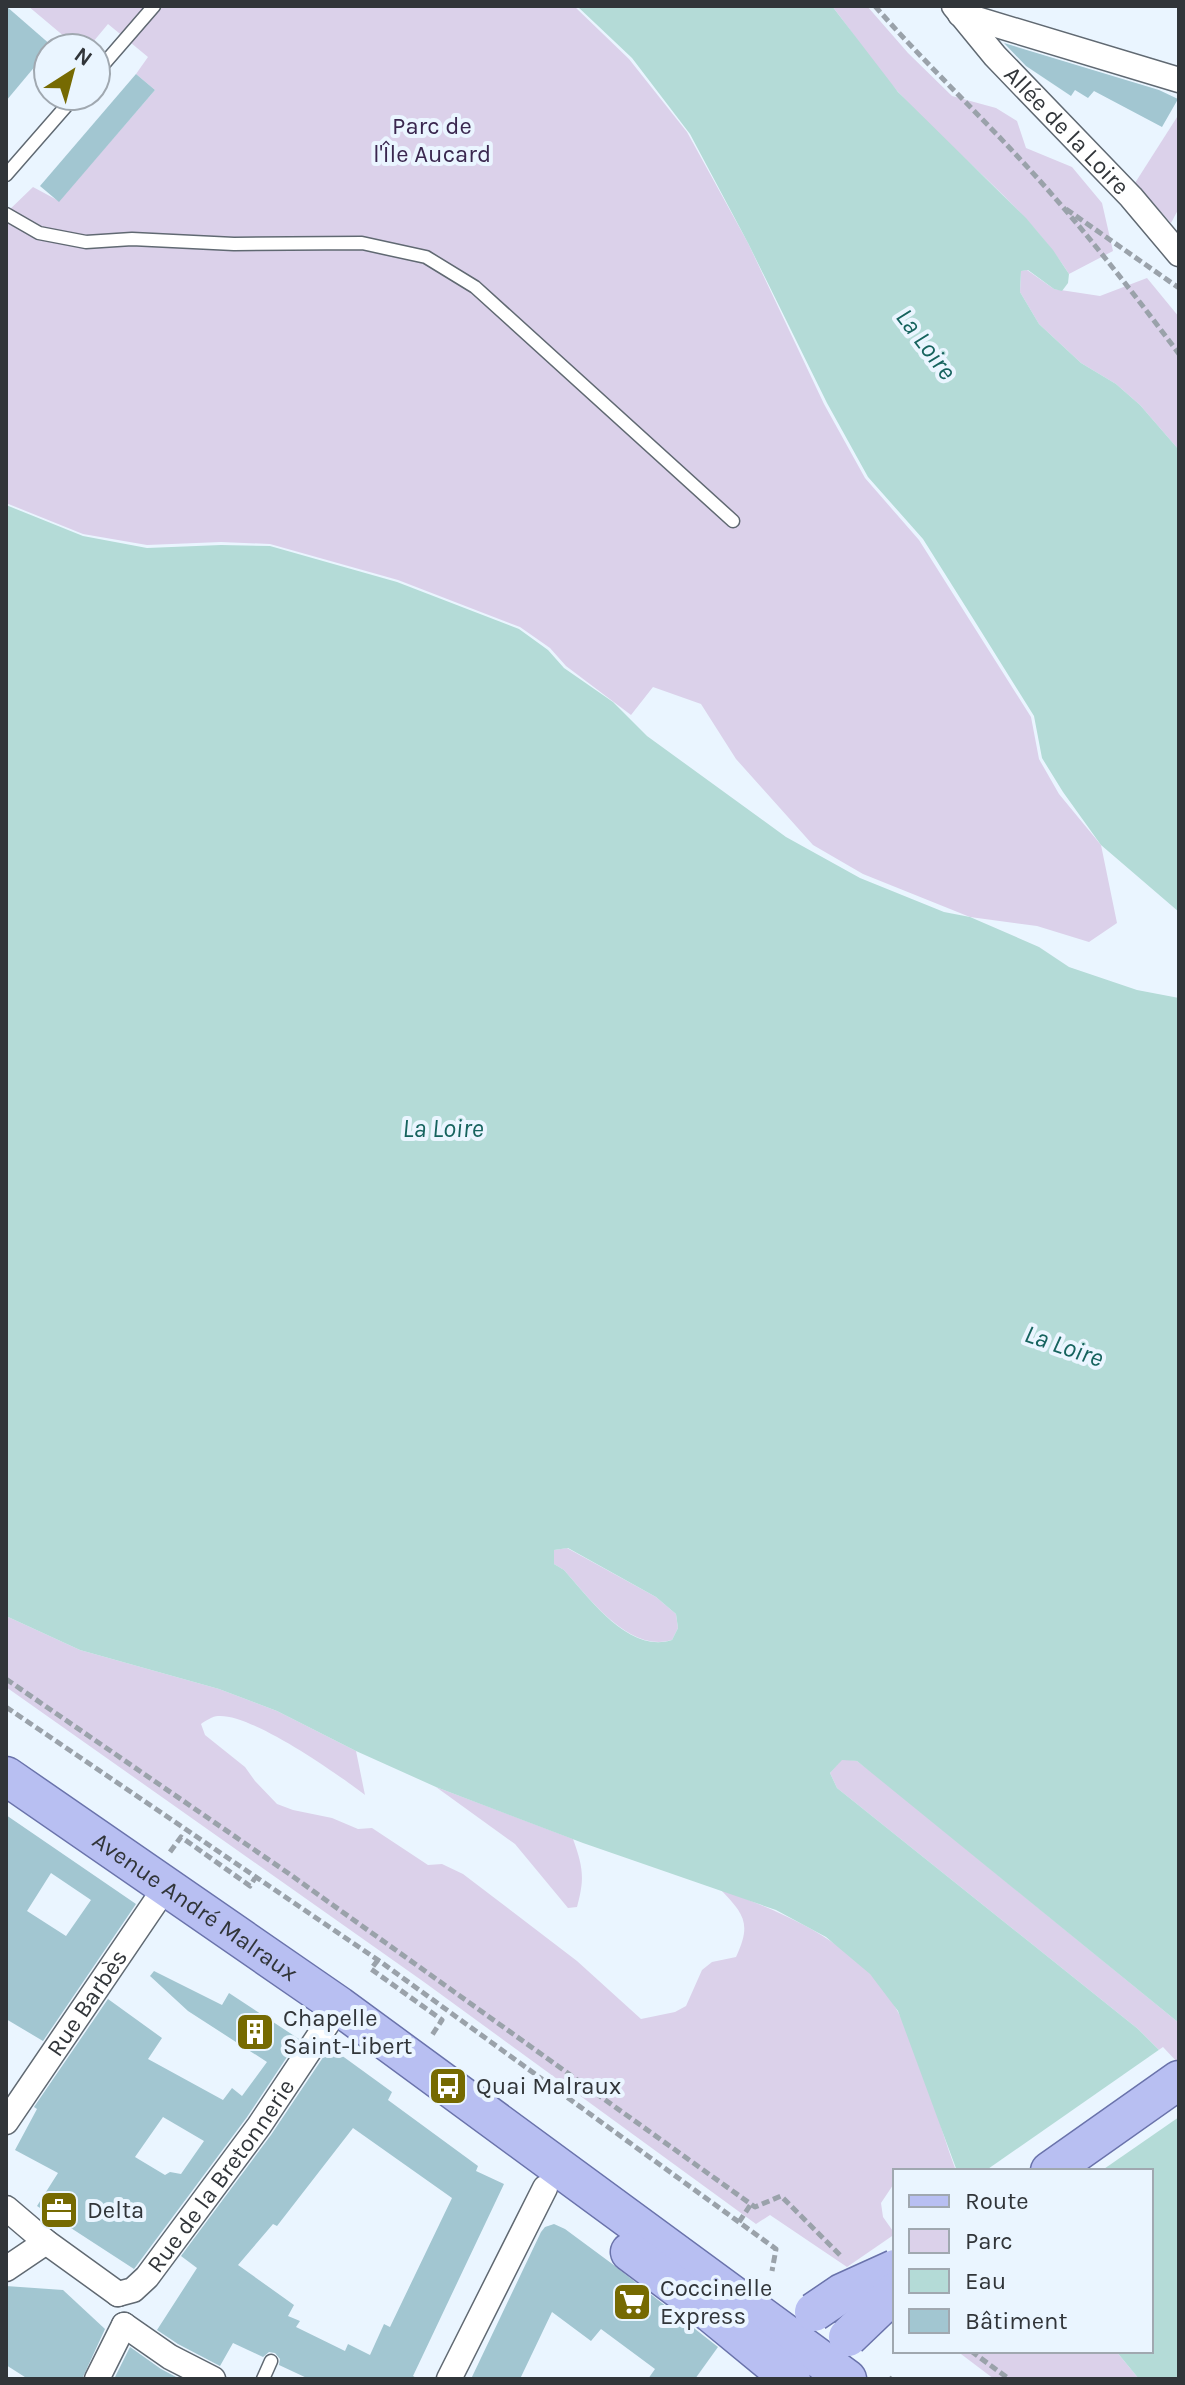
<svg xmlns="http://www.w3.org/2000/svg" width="1185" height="2385" font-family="Karla,sans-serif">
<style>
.green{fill:#dbd1ea}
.water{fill:#b4dbd7;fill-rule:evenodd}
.pier{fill:#eaf5ff}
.building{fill:#a2c6d1;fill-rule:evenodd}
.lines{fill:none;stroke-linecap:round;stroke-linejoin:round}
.service-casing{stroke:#606972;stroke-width:15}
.minor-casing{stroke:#606972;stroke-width:27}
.primary-casing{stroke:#6a73ab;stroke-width:41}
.path{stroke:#9aa2aa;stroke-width:5;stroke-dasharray:8 4;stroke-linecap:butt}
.service{stroke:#fff;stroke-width:12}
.minor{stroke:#fff;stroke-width:24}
.primary{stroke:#b8bff2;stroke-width:38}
.primary-bridge-casing{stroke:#6a73ab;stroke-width:41;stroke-linecap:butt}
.primary-bridge{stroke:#b8bff2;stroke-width:38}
.labels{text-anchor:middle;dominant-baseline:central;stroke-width:8;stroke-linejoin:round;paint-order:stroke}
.park-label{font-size:24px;fill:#3a274f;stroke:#eaf5ff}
.street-label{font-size:24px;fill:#313539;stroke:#eaf5ff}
.poi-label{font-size:24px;fill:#313539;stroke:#eaf5ff;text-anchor:start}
.water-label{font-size:26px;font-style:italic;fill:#16635e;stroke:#eaf5ff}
</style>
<rect width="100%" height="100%" fill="#eaf5ff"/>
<g class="green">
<polygon points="28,6 574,6 629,59 687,132 748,243 824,404 865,478 919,540 1031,717 1039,759 1059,794 1101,845 1117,923 1089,942 1037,926 970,917 863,874 813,845 736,759 701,704 653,687 631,715 566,666 550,648 520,627 398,580 270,544 221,542 147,545 83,534 6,503 6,213 33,187 59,201 155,90 136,74 148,57 108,24 88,48 78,48"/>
<path d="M832 6H867L908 53 952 96 996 108 1017 121 1026 148 1072 167 1102 203 1113 251 1069 274C1024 204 955 155 900 94 875 67 855 35 832 6Z"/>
<polygon points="1179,114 1179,208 1171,223 1135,183"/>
<polygon points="1027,270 1054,289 1100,296 1147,278 1179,317 1179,450 1140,405 1116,384 1081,363 1039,324 1020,292 1021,271"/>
<path d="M567 1548 656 1597 676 1614 678 1628 672 1640C629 1653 589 1598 564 1570L554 1564V1550Z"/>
<path d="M6 1616 80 1650 219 1689 277 1711 356 1751 365 1795C338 1774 251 1713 218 1716 213 1716 205 1721 201 1724L205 1735 245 1767 255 1781 277 1804 293 1810 332 1818 358 1829 372 1828 428 1865 442 1864 463 1874 577 1961 641 2019 675 2012 686 2006 702 1970 712 1962 736 1957C752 1923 744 1914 720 1889 787 1914 863 1945 898 2012 924 2060 936 2117 955 2168 934 2168 915 2171 895 2171V2182L881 2203 883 2217 895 2234 847 2267 770 2215 756 2224 424 1982 6 1687Z"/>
<polygon points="842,1759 857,1761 878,1777 1179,2023 1179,2070 1138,2029 837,1788 830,1773"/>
<path d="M436 1787 573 1839C583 1867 585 1878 577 1907L568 1908 515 1844Z"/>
<polygon points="957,2351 1116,2351 1139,2379 994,2379"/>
</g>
<g class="water">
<polygon points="577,6 832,6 898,92 1026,218 1053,250 1069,274 1068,283 1062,291 1054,289 1028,270 1021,271 1020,292 1039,324 1081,363 1116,384 1140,405 1179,450 1179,912 1101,845 1063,792 1042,758 1034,716 974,620 923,539 868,477 827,403 748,243 690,134 632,58"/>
<path d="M6 505 83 536 147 548 221 545 270 546 397 582 519 629 548 650 564 668 613 702 647 736 786 837 860 878 944 912 970 917 1039 947 1069 967 1137 990 1179 998V2023L857 1761 842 1760 830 1773 837 1788 1138 2029 1179 2070V2379H1139L1116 2351H1151V2171H957L898 2011 870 1974 826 1937 776 1910 583 1843 436 1787 356 1751 277 1711 219 1689 80 1650 6 1616ZM568 1548 656 1597 676 1614 678 1628 672 1640C629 1654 589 1598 564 1570L554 1564V1550Z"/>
</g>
<polygon class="pier" points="1163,2047 1179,2064 1179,2117 1101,2171 985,2171"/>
<g class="building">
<polygon points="6,6 52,46 6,101"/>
<polygon points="1004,43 1159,90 1178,99 1162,127 1094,91 1088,98 1075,90 1071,96 1026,66"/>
<polygon points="136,74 155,90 59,202 40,186"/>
<path d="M6 1815 136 1904 43 2041 6 2019ZM51 1873 91 1900 66 1936 27 1911Z"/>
<path d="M154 1971 222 2005 229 1993 299 2039 247 2117 134 2269 37 2206 58 2173 15 2150 37 2109 34 2107 108 1999 162 2038 148 2059 223 2100 232 2088 242 2096 267 2062 188 2011 150 1976ZM163 2117 204 2141 181 2174 170 2172 165 2175 135 2157Z"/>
<path d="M330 2047 392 2092 388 2100 478 2166 476 2171 504 2184 413 2376 418 2379H309L279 2365 280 2359 275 2353 269 2352 263 2357 233 2343 220 2366 178 2344 157 2330 197 2268 181 2256 271 2135ZM353 2128 452 2198 390 2327 384 2324 370 2355 348 2344 345 2351 296 2327 300 2321 288 2316 294 2305 238 2265 273 2224 277 2226Z"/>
<polygon points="554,2224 565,2229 611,2263 718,2347 695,2379 648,2379 655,2369 601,2329 591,2341 552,2312 520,2379 471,2379 541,2232 545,2227"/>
<polygon points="6,2286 63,2290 105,2329 82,2379 28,2379 6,2365"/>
<polygon points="130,2347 161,2369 180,2379 114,2379"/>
</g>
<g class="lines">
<g class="service-casing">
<g id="service">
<polyline points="96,73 154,6"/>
<polyline points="6,175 75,96"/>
<polyline points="6,214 39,233 86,242 132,239 234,244 362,243 426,257 475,287 733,521"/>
<polyline points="263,2379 271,2361"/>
</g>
</g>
<g class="minor-casing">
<g id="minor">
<path id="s1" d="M954 6 995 56 1131 197 1179 254"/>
<polyline points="960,14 1179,80"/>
<path id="s2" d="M6 2122 167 1885"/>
<polyline points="6,2208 46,2242 118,2294"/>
<polyline points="6,2269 46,2242"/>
<path id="s3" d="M118 2294 133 2290 147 2277 259 2126 339 2006"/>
<polyline points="124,2325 170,2357 213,2379"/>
<polyline points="97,2379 124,2325"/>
<polyline points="449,2379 545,2188"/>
</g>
</g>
<g class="primary-casing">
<g id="primary">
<path id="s4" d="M6 1776 339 2006 847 2379"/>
<polyline points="1050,2171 1179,2080"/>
<polyline points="630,2252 711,2313 791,2379"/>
</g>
</g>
<g class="path">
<path d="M875 6C921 59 972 107 1019 158 1076 219 1129 287 1179 354"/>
<polyline points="1066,209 1179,288"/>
<polyline points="6,1679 288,1873 755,2207 781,2196 842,2257"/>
<polyline points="6,1707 378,1960 776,2249 772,2271"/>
<polyline points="170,1852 181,1837 250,1886 255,1878"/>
<polyline points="378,1960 371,1969 442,2020 432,2035"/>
<polyline points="739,2222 751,2204"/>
<polyline points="971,2351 1009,2379"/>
<polyline points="889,2378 891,2379"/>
</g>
<use href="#service" class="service"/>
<use href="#minor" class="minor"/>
<use href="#primary" class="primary"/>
<g class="primary-bridge-casing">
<g id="primary-bridge">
<polyline points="814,2312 842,2293 895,2269"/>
<polyline points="848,2337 895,2292"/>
</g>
</g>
<use href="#primary-bridge" class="primary-bridge"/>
</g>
<defs>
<g id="building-square" transform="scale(2)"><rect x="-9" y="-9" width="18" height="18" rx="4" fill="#766a02" stroke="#eaf5ff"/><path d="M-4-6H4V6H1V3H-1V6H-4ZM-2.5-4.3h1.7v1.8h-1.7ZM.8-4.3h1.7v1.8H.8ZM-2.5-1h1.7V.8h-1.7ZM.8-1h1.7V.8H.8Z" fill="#fff"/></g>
<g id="bus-square" transform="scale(2)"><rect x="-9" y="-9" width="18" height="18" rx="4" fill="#766a02" stroke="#eaf5ff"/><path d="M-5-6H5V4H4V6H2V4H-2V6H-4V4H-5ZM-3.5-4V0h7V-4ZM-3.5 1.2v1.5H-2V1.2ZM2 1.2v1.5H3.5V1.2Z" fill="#fff"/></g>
<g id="office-square" transform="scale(2)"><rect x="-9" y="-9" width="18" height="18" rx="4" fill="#766a02" stroke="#eaf5ff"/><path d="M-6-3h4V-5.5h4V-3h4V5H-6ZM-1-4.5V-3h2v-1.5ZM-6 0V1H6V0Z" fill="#fff"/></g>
<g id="supermarket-square" transform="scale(2)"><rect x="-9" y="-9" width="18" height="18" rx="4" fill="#766a02" stroke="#eaf5ff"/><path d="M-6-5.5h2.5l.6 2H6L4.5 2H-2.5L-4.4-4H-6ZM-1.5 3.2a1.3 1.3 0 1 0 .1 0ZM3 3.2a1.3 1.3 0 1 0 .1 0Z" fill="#fff"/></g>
</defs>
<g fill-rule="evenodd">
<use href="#building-square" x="255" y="2032"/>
<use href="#bus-square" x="448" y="2086"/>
<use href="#office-square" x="59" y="2210"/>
<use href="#supermarket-square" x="632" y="2302"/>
</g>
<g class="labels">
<g class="park-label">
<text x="432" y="126">Parc de<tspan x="432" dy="28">l'Île Aucard</tspan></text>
</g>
<g class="street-label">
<text stroke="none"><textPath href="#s1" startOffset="168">Allée de la Loire</textPath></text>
<text stroke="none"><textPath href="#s4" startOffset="230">Avenue André Malraux</textPath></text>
<text stroke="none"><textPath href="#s2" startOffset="144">Rue Barbès</textPath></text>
<text stroke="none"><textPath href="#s3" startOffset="160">Rue de la Bretonnerie</textPath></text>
</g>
<g class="poi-label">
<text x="283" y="2018">Chapelle<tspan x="283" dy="28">Saint-Libert</tspan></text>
<text x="476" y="2086">Quai Malraux</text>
<text x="87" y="2210">Delta</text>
<text x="660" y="2288">Coccinelle<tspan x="660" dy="28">Express</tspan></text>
</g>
<g class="water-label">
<text transform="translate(926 344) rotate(53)">La Loire</text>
<text x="443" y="1128">La Loire</text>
<text transform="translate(1064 1346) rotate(19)">La Loire</text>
</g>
</g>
<rect width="1185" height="2385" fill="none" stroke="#313539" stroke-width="16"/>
<rect x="893" y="2169" width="260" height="184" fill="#eaf5ff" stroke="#a0a8b0" stroke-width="2"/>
<rect x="909" y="2195" width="40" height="12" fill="#b8bff2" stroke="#a0a8b0" stroke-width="2"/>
<text x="965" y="2209" font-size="24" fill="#313539">Route</text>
<rect x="909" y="2229" width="40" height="24" fill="#dbd1ea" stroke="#a0a8b0" stroke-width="2"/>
<text x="965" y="2249" font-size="24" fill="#313539">Parc</text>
<rect x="909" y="2269" width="40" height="24" fill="#b4dbd7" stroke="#a0a8b0" stroke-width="2"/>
<text x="965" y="2289" font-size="24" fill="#313539">Eau</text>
<rect x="909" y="2309" width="40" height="24" fill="#a2c6d1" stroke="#a0a8b0" stroke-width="2"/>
<text x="965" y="2329" font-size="24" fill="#313539">Bâtiment</text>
<g transform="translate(72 72) rotate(36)"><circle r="38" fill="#eaf5ff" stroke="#a0a8b0" stroke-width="2"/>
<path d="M0-6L14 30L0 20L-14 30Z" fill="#766a02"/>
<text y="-12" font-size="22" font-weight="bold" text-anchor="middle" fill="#313539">N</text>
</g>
</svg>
